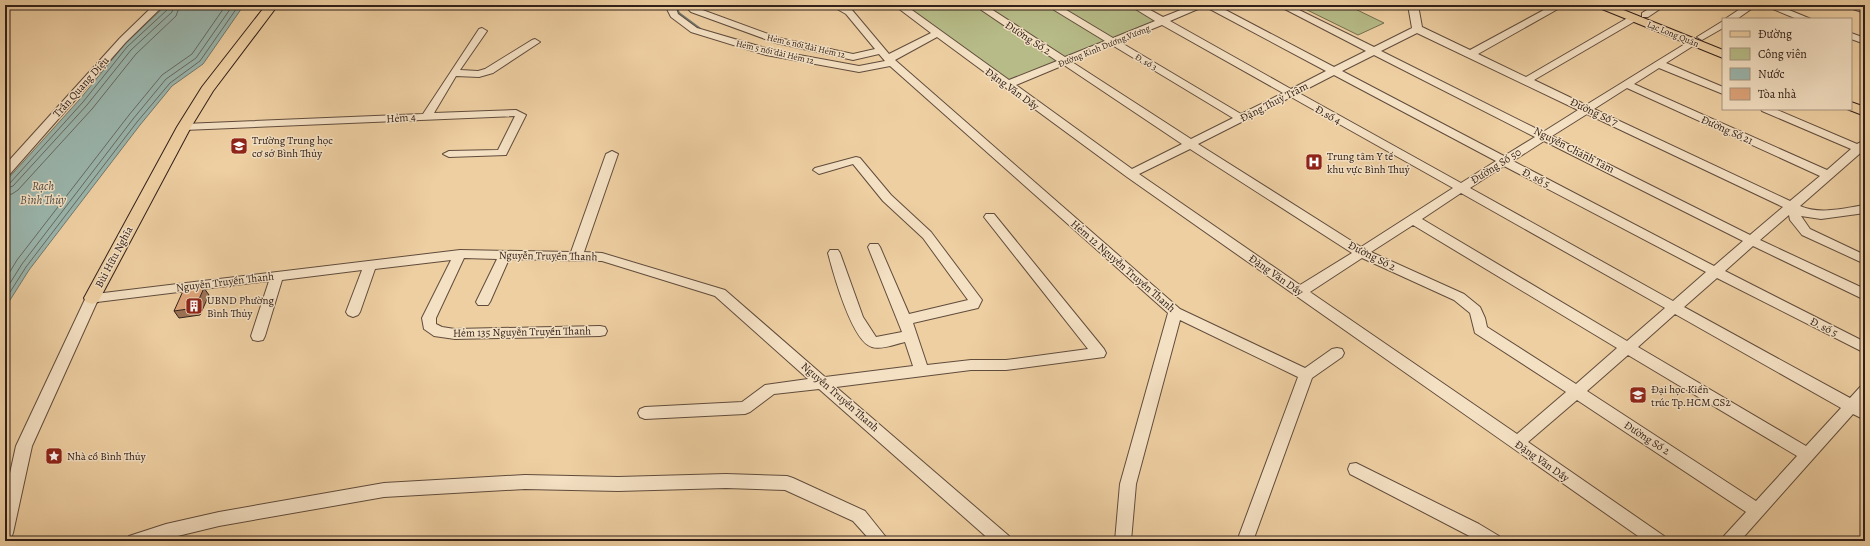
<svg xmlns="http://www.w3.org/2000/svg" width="1870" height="546" font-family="Alegreya,serif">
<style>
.green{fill:#b6bb87;stroke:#746e50}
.water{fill:#9ab5ac;stroke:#707972}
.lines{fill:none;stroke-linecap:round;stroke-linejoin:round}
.shore{stroke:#666a63;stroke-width:1}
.stream{stroke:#707972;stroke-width:2}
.minor-casing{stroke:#604c3c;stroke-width:2}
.major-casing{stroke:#31201a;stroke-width:2}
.minor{fill:#f4e0c3;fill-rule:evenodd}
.major{fill:#eecfa2;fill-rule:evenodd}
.shaded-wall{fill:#9b7255;stroke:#31201a}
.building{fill:#dea379;stroke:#31201a}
.labels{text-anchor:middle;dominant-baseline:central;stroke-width:3;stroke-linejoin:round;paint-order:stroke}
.far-street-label{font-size:9px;fill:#31201a;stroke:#f4e0c3}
.street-label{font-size:11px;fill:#31201a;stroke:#f4e0c3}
.poi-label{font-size:11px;fill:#31201a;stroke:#f4e0c3;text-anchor:start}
.water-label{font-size:12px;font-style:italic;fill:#504d46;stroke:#f4e0c3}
</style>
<rect width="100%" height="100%" fill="#eecfa2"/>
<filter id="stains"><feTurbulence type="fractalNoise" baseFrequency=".005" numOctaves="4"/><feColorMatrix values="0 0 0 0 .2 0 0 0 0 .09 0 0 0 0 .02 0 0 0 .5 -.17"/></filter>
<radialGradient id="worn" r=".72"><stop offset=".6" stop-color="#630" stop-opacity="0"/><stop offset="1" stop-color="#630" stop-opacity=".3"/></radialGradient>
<g class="green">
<polygon points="899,5 1134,5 1163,21 1007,85"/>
<polygon points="1297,5 1347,5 1384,23 1358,35"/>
</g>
<polygon class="water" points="166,5 244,5 203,64 172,86 140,125 29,270 5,308 5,182 80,99 124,45"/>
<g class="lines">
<g class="shore">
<polyline points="5,184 10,183 83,102 127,47 167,10 169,5"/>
<polyline points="5,189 13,186 87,105 131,50 172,12 174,5"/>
<polyline points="5,195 12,194 18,190 92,109 136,54 176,16 180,5"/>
<polyline points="5,280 17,260 129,115 162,75 192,54 226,5"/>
<polyline points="5,291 22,264 133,119 166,79 196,58 233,5"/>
<polyline points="5,300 26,267 137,122 170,83 200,61 239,5"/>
</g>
<polyline class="stream" points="675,5 679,13 702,30"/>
<g class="minor-casing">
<g id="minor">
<polygon points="154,5 164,5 126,42 9,175 5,176 5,165 120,38"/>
<path d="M665 5H675L678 14 697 28 772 50 859 66 885 61 879 54 853 60 776 43 691 12 684 5H694L697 8 779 38 853 54 875 49 846 14 830 5H842L852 10 889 54 931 33 894 5H905L1009 80 1057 61 974 5H985L1065 57 1105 41 1046 5H1058L1113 38 1155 21 1129 5H1141L1163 17 1193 5H1216L1334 67 1366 51 1277 5H1289L1374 47 1412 28 1408 5H1418L1422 27 1470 50 1553 5H1565L1478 54 1526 77 1631 16H1637V20L1534 80 1586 105 1693 39 1696 40 1698 42 1696 44 1666 63 1723 87V94L1659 68 1634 84 1827 170 1851 149 1762 111 1761 109H1775L1857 144 1865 140V149L1800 206C1820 215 1844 208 1865 205V213L1821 219 1801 216 1810 229 1865 255V264L1802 235 1790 220 1789 215 1760 240 1865 289V300L1753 246 1725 271 1865 342V353L1717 278 1684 307 1850 398 1860 387 1865 385V401L1861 405 1865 407V420L1853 414 1740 541H1722L1724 536 1746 512 1577 400 1528 442 1664 536 1666 541H1645L1127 177 937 37 895 60 1180 309 1305 368 1332 349 1337 348 1342 349 1344 353 1342 357 1312 378 1253 541H1237L1298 377 1180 320 1136 484 1131 541H1115L1120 484 1168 313 890 66 859 72 766 55 691 32 671 17ZM1205 6 1206 7 1326 71 1291 89 1170 21ZM1162 25 1283 93 1241 114 1120 42ZM1417 33 1578 110 1543 132 1381 51ZM1112 45 1233 118 1191 139 1072 62ZM1374 55 1535 137 1504 156 1342 71ZM1064 65 1182 144 1132 169 1016 85ZM1334 75 1496 161 1461 183 1299 93ZM1627 88 1820 176 1790 201 1594 109ZM1291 97 1453 188 1361 247 1198 144ZM1587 114 1783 207 1750 235 1552 136ZM1544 141 1743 241 1714 266 1513 161ZM1190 149 1352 253 1300 285 1139 174ZM1504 166 1706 272 1673 301 1470 188ZM1461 193 1665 308 1627 341 1422 219ZM1413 225 1617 348 1576 384 1487 327 1485 318 1480 307 1464 294 1371 252ZM1362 258 1454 300 1470 313 1475 333 1566 392 1517 434 1310 292ZM1675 314 1841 408 1806 446 1638 347ZM1628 355 1797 456 1756 501 1587 391Z"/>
<polygon points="1655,5 1666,5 1648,17 1642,17 1642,13"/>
<polygon points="1746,5 1757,5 1737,19 1725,19"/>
<polygon points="1763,5 1777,5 1811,19 1797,19"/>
<polygon points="1845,5 1865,7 1865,13 1847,7"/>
<polygon points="1723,21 1723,28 1702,40 1697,37"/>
<polygon points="482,28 487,31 460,70 478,71 485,69 532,40 535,39 540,42 493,73 479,77 456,76 434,113 516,110 526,115 506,155 449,157 443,154 449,151 498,150 515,116 184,130 178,127 184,124 423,114 479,29"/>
<polygon points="1851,33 1865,38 1865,44 1851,39"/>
<path d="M612 151 618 154 584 252 602 253 725 290 825 377 913 366 905 342C896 344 881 350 872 347 852 342 833 272 828 253L830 250H838L840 253 863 317 876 337 902 332 868 247 870 244H878L880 247 909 314 968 300 923 238 883 201 853 164 819 174 813 170 815 168 856 157 860 158 891 195 931 232 982 300 978 308 913 323 927 365 971 360H1006L1088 349 984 217 986 214H994L1104 349 1106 353 1104 357 1006 370H971L836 387 1009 536 1011 541H991L819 389 774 394 750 412 745 414 645 419 640 417 638 413 640 409 645 407 742 402 765 385 808 379 715 296 602 261 509 259 490 302 488 305H478L476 302 497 259 464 258 436 318V324L442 327 455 329 600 326 605 327 607 331 605 335 600 336 455 339 434 336 424 329 422 318 451 260 375 269 360 312 358 315 353 317 348 315 346 312 362 270 282 280 265 336 263 340 258 341 253 340 251 336 269 281 97 302 32 446 13 533 11 538 5 540V496L16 446 87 295 460 250 571 252 606 154Z"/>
<polygon points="1356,463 1479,524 1499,536 1501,541 1479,541 1350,474 1348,469 1350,464"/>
<polygon points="726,474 787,476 793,478 865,511 889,541 871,541 853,521 785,490 726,488 618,491 525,489 384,497 219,526 157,541 127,541 129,536 166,524 219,512 384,483 525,475 618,477"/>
</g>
</g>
<g class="major-casing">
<g id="major">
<polygon points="266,5 278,5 213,91 191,127 98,302 92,304 86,302 84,298 177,127 202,87"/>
<polygon points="1595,5 1611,5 1723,50 1723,58 1597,7"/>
<polygon points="1851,102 1865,107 1865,116 1847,109 1851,109"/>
</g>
</g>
<use href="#minor" class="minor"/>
<use href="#major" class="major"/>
</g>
<polygon class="shaded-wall" points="204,288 209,295 200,315 179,318 174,311"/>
<polygon class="building" points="204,288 195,308 174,311 183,291"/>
<defs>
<g id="school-square" transform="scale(0.9)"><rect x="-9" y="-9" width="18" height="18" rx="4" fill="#8f2418" stroke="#f4e0c3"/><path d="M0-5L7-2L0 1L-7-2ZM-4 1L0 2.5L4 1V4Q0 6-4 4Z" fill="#fff"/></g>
<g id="hospital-square" transform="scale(0.9)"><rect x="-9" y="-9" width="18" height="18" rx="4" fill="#8f2418" stroke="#f4e0c3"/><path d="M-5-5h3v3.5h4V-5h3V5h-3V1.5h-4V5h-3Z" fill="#fff"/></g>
<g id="building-square" transform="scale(0.9)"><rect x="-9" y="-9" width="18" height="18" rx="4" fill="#8f2418" stroke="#f4e0c3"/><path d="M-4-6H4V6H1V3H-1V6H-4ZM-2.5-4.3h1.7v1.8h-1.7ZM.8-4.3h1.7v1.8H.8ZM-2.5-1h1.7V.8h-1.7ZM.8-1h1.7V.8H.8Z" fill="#fff"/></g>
<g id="sight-square" transform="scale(0.9)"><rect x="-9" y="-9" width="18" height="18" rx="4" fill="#8f2418" stroke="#f4e0c3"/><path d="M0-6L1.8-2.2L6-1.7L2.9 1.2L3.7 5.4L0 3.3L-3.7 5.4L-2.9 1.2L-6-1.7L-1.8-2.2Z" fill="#fff"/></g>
</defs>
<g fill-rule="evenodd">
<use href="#school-square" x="239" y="146"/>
<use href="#hospital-square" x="1314" y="162"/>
<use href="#building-square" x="194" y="306"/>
<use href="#school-square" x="1638" y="395"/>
<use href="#sight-square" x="54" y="456"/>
</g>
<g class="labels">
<g class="far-street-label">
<text transform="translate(1673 34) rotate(22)">Lạc Long Quân</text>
<text transform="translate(806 46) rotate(13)">Hẻm 6 nối dài Hẻm 12</text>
<text transform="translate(1104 46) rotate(-22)">Đường Kinh Dương Vương</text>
<text transform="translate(775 52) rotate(13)">Hẻm 5 nối dài Hẻm 12</text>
<text transform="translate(1146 62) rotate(31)">Đ. số 3</text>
</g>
<g class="street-label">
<text transform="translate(1028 38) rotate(33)">Đường Số 2</text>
<text transform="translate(81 87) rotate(-48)">Trần Quang Diệu</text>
<text transform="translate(1012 89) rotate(36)">Đặng Văn Dầy</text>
<text transform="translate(1274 102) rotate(-27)">Đặng Thuỳ Trâm</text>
<text transform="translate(1594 112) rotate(25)">Đường Số 7</text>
<text transform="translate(1328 115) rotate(29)">Đ.số 4</text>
<text transform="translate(401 118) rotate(-4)">Hẻm 4</text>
<text transform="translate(1727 130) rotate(24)">Đường Số 21</text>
<text transform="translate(1574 150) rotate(27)">Nguyễn Chánh Tâm</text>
<text transform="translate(1496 166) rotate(-32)">Đường Số 50</text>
<text transform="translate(1536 178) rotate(28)">Đ. số 5</text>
<text transform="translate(548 256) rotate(1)">Nguyễn Truyền Thanh</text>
<text transform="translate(1372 256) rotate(27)">Đường Số 2</text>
<text transform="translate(114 257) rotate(-62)">Bùi Hữu Nghĩa</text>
<text transform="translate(1123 266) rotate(41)">Hẻm 12 Nguyễn Truyền Thanh</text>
<text transform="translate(1276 275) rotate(35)">Đặng Văn Dầy</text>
<text transform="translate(225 282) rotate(-7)">Nguyễn Truyền Thanh</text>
<text transform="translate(1824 327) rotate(27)">Đ. số 5</text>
<text transform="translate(522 332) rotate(-1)">Hẻm 135 Nguyễn Truyền Thanh</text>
<text transform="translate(840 397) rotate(41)">Nguyễn Truyền Thanh</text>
<text transform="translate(1647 438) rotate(33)">Đường Số 2</text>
<text transform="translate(1542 461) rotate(35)">Đặng Văn Dầy</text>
</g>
<g class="poi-label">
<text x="252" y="140">Trường Trung học<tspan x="252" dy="13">cơ sở Bình Thủy</tspan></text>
<text x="1327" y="156">Trung tâm Y tế<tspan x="1327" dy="13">khu vực Bình Thuỷ</tspan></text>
<text x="207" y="300">UBND Phường<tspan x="207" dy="13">Bình Thủy</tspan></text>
<text x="1651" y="389">Đại học Kiến<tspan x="1651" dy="13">trúc Tp.HCM CS2</tspan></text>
<text x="67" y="456">Nhà cổ Bình Thủy</text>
</g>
<g class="water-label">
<text x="43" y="186">Rạch<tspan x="43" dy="14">Bình Thủy</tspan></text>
</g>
</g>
<rect width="1870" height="546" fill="none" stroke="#eecfa2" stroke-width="20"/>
<rect x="6" y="6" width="1858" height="534" fill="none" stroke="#31201a" stroke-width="2"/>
<rect x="10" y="10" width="1850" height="526" fill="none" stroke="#31201a"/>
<rect x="1722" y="18" width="130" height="92" fill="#f4e0c3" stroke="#a6937f"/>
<rect x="1730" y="31" width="20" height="6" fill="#eecfa2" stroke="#a6937f"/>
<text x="1758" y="38" font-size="12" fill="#31201a">Đường</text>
<rect x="1730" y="48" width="20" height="12" fill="#b6bb87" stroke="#a6937f"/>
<text x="1758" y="58" font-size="12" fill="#31201a">Công viên</text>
<rect x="1730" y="68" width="20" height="12" fill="#9ab5ac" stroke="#a6937f"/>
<text x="1758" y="78" font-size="12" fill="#31201a">Nước</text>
<rect x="1730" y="88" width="20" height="12" fill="#dea379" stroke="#a6937f"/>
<text x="1758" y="98" font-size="12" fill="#31201a">Tòa nhà</text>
<rect width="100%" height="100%" filter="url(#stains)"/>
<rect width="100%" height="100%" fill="url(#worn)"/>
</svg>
